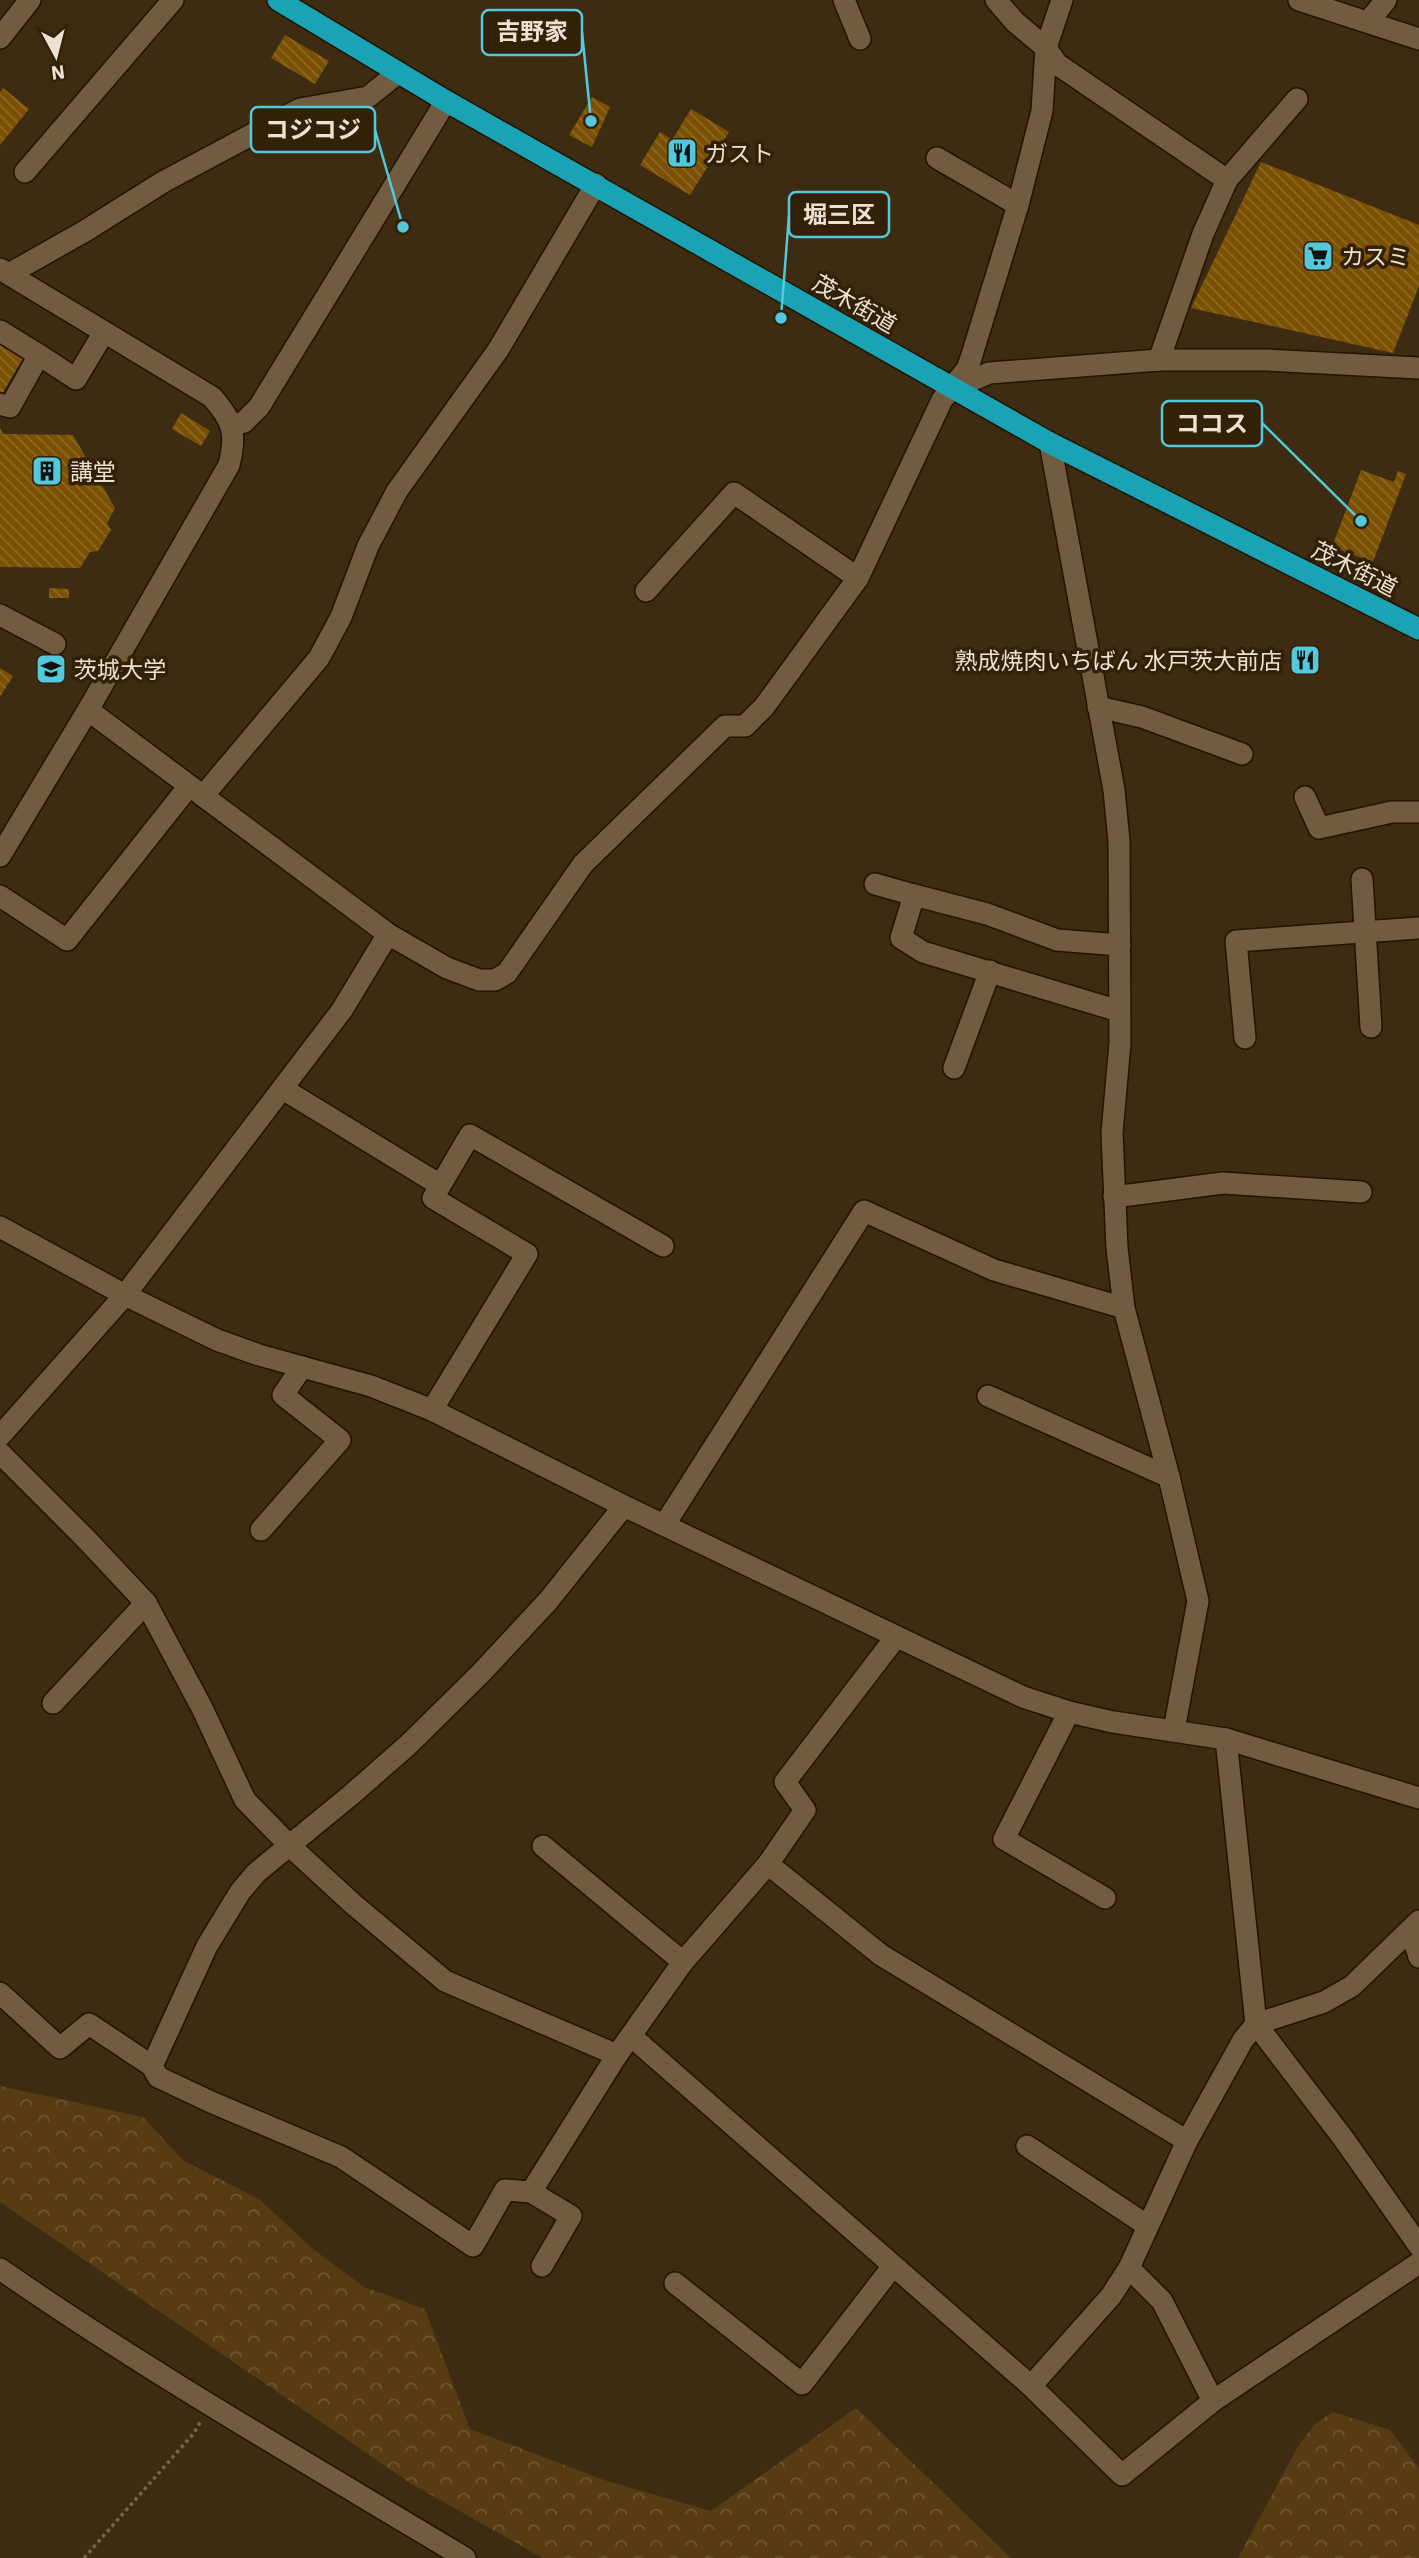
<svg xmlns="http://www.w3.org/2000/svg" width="1419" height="2558" font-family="'IBM Plex Sans','Noto Sans JP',sans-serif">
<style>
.forest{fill:url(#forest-crowns)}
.building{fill:url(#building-back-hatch)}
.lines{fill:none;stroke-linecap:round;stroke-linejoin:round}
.minor-casing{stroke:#241300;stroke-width:24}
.highway-casing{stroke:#241300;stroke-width:24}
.path{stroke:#756550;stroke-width:3.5;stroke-dasharray:3.5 3.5;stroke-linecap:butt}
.minor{stroke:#715c42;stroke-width:21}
.highway{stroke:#1aa3b5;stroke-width:21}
.labels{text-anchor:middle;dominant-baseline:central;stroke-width:7;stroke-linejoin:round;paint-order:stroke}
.poi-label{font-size:23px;fill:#ede1d3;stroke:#332107;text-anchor:start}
.street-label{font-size:23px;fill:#ede1d3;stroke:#332107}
.leader{fill:none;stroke:#53cadc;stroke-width:2.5}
.callout-dot{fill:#53cadc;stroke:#332107;stroke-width:2.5}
.callout{fill:#332107;stroke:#53cadc;stroke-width:2.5}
.callout-label{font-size:24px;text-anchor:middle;font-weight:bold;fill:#ede1d3}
</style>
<defs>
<pattern id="forest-crowns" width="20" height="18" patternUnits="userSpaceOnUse" patternTransform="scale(1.75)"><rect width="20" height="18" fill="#573b12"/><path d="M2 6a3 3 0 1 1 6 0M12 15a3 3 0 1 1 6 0" fill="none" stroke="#6f5734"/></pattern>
<pattern id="building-back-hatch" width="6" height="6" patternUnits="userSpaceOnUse" patternTransform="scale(1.75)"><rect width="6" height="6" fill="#7a5003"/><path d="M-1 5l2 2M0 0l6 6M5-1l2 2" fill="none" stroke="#8d6927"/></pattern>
</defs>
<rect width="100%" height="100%" fill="#3d2b12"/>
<g class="forest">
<polygon points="0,2086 143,2117 184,2161 259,2199 313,2249 364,2287 425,2309 470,2429 604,2480 711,2511 856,2408 1011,2558 543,2558 410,2483 0,2202"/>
<polygon points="1333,2412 1390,2430 1419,2468 1419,2558 1238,2558 1298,2446 1315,2424"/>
</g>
<g class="building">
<polygon points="285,35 329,61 315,84 271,58"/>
<polygon points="3,88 29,109 0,145 0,92"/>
<polygon points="592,97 610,107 592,147 569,135"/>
<polygon points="691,109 729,132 690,195 640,165 660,132 672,140"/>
<polygon points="1261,162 1419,225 1419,286 1393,353 1191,308"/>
<polygon points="0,345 23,358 2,394 0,393"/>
<polygon points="181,413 210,431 201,446 172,429"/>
<polygon points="0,428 3,434 73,435 115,508 107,523 111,530 98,551 90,552 80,568 0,567"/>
<polygon points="1361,470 1394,482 1398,471 1406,474 1373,562 1332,547"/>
<polygon points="49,588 69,589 69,598 49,598"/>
<polygon points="0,668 13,676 0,697"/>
</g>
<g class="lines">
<g class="minor-casing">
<g id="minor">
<polyline points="844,0 860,39"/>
<polyline points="996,0 1015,22 1046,48 1057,64 1227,180"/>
<polyline points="1299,0 1419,39"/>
<polyline points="1368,22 1386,0"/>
<polyline points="0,38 30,0"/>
<polyline points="937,158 1018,205"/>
<polyline points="25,172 173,0"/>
<path d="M0 269 212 397C233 421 237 433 229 465L88 710 0 856"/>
<polyline points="9,274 85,231 163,182 300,109 368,97 398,73"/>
<polyline points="0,331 39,355 10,407 0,404"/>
<polyline points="39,355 76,379 104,332"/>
<polyline points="1159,360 1203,234 1227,180 1297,99"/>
<polyline points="954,388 989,373 1159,360 1267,360 1419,368"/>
<polyline points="232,426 244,422 259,407 446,101"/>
<polyline points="1050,443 1114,790 1119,841 1120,1043 1112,1133 1117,1248 1124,1308 1169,1477 1198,1601 1174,1730"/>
<polyline points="646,591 734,493 858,578"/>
<polyline points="0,615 55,644"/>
<polyline points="1098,707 1142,717 1242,754"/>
<polyline points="88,710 388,934 447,968 479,980 495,980 507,973 583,864 725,726 745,726 764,707 858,578 942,400 967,369 971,358 1018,205 1042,111 1046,48 1062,0"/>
<polyline points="203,796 319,658 341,617 368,546 397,491 498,350 596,184"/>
<polyline points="1305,797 1319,828 1392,812 1419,812"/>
<polyline points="1362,879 1371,1027"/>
<polyline points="875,884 914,895"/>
<polyline points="0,896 67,940 189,786"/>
<polyline points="1119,1011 923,952 901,938 914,895 987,914 1057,940 1120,945"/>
<polyline points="1245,1038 1236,941 1419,928"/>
<polyline points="954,1068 990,971"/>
<polyline points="283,1089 440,1185"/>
<polyline points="1114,1197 1223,1183 1361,1192"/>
<polyline points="0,1227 125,1295 217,1340 259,1355 371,1386 432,1410 624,1506 1023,1697 1069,1712 1113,1722 1226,1739 1419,1798"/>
<polyline points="988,1396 1169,1477"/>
<polyline points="432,1410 527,1254 433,1198 470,1135 663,1246"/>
<polyline points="0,1436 125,1295 342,1010 388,934"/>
<polyline points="0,1453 86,1539 146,1603 202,1708 245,1800 290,1846 353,1904 445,1981 617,2055"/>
<polyline points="665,1524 864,1211 994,1270 1124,1308"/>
<polyline points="261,1530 340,1440 283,1395 302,1367"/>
<polyline points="53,1703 146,1603"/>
<polyline points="1069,1712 1004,1839 1105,1898"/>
<polyline points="1226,1739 1256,2024 1343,2138 1419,2246"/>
<polyline points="768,1864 881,1955 1187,2141"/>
<polyline points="1411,1930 1419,1957"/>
<polyline points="683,1962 768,1864 805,1810 785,1782 896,1637"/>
<polyline points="0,1993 60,2048 89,2024 152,2066 158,2077 211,2102 341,2157 473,2246 505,2190 531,2192 571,2216 542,2266"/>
<polyline points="631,2036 1031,2386 1122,2475 1213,2401 1419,2263"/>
<polyline points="152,2066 207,1946 240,1892 256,1873 351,1795 408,1745 481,1673 548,1601 624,1506"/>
<polyline points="1027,2146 1148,2226"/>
<polyline points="531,2192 617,2055 683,1962 543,1846"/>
<polyline points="1129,2268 1162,2301 1213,2401"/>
<path d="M0 2269C150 2373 309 2464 465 2558"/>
<polyline points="675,2283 802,2384 893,2266"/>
<polyline points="1031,2386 1111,2296 1129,2268 1187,2141 1243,2040 1256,2024 1324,2002 1352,1986 1419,1921"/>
</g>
</g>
<g class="highway-casing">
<polyline id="highway" points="278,0 446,101 1050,443 1419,629"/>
</g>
<polyline class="path" points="84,2558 194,2433 201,2421"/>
<use href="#minor" class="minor"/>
<use href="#highway" class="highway"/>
</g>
<defs>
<g id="restaurant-square" transform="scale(1.575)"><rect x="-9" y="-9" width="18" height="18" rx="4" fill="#53cadc" stroke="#332107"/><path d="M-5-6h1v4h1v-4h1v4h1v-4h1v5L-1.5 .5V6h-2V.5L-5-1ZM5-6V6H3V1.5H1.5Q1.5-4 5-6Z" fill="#111"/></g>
<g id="supermarket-square" transform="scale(1.575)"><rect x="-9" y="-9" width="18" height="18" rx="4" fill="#53cadc" stroke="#332107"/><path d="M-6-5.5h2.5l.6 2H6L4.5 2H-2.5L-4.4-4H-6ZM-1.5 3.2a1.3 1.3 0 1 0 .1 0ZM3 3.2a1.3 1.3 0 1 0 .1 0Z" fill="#111"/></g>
<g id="building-square" transform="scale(1.575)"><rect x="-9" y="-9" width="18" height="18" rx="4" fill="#53cadc" stroke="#332107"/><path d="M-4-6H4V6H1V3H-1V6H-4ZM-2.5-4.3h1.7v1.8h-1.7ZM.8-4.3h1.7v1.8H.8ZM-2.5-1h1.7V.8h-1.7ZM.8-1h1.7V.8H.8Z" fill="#111"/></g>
<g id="university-square" transform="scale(1.575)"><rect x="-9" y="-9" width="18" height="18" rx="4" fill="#53cadc" stroke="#332107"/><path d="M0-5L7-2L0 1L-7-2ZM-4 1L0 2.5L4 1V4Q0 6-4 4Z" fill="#111"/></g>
</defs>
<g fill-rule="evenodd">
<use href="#restaurant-square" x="682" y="153"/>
<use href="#supermarket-square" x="1318" y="256"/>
<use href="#building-square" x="47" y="471"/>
<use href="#restaurant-square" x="1305" y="660"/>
<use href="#university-square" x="51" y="669"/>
</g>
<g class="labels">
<g class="poi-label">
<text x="705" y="153">ガスト</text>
<text x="1341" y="256">カスミ</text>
<text x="70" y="471">講堂</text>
<text x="1282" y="660" text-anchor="end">熟成焼肉いちばん 水戸茨大前店</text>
<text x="74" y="669">茨城大学</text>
</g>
<g class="street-label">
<text transform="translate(855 303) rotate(30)">茂木街道</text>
<text transform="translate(1355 568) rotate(27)">茂木街道</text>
</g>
</g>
<path class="leader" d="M591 121L582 32M403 227L375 130M781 318L789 215M1361 521L1262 423"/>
<g class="callout-dot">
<circle cx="591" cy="121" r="7"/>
<circle cx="403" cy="227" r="7"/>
<circle cx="781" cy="318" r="7"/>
<circle cx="1361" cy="521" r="7"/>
</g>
<g class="callout">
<rect x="482" y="10" width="100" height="45" rx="7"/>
<rect x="251" y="107" width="124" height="45" rx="7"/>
<rect x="789" y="192" width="100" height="45" rx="7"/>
<rect x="1162" y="401" width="100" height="45" rx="7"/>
</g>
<g class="callout-label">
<text x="532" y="40">吉野家</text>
<text x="313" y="138">コジコジ</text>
<text x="839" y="223">堀三区</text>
<text x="1212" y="432">ココス</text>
</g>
<g transform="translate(56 56) rotate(173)" stroke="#332107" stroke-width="5" paint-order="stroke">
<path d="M0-5L12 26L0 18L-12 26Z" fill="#ede1d3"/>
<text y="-10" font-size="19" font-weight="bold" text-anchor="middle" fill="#ede1d3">N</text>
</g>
</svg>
